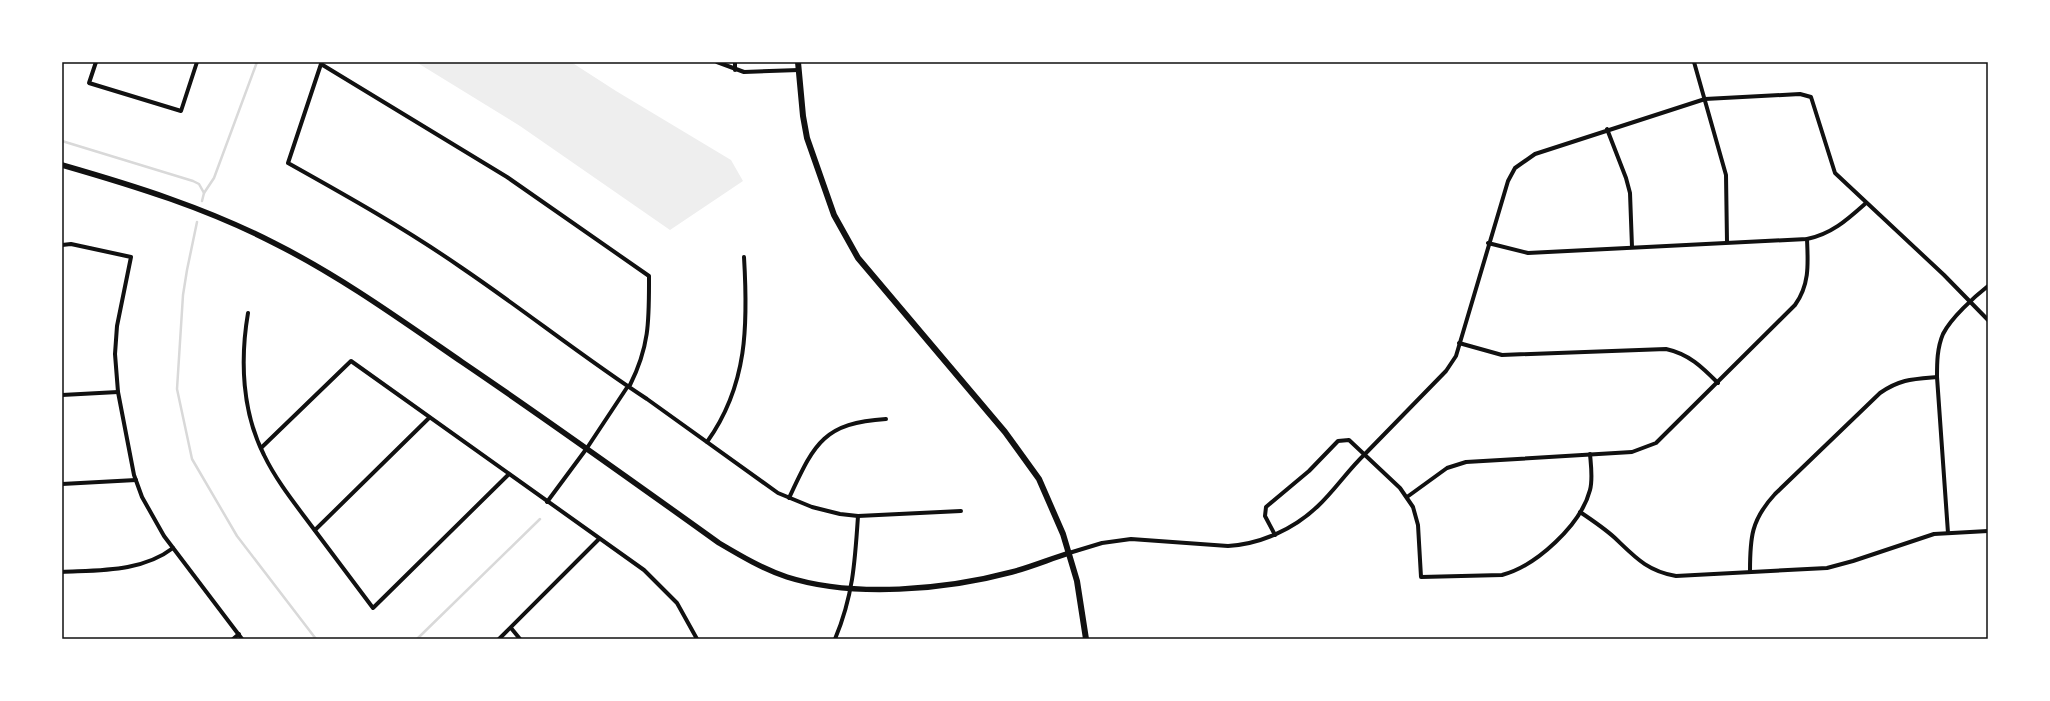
<svg xmlns="http://www.w3.org/2000/svg" width="2050" height="701" font-family="Roboto,sans-serif">
<style>
.green{fill:#eee}
.lines{fill:none;stroke-linecap:round;stroke-linejoin:round}
.stream{stroke:#d9d9d9;stroke-width:2.5}
.minor{stroke:#111;stroke-width:4}
.tertiary{stroke:#111;stroke-width:5.5}
.secondary{stroke:#111;stroke-width:6}
.neatline{fill:none;stroke:#111;stroke-width:1.5}
</style>
<rect width="100%" height="100%" fill="#fff"/>
<polygon class="green" points="416,62 571,62 616,91 731,160 743,181 670,230 520,126"/>
<g class="lines">
<g class="stream">
<polyline points="62,141 193,181 199,184 204,193 202,201"/>
<polyline points="204,193 214,178 257,62"/>
<polyline points="197,222 187,270 183,295 177,389 192,459 237,536 316,639"/>
<polyline points="417,639 540,519"/>
</g>
<g class="minor">
<polyline points="96,62 89,83 181,111 197,62"/>
<polyline points="717,62 744,72 799,70"/>
<polyline points="735,62 735,70"/>
<polyline points="1694,62 1726,175 1727,242"/>
<polyline points="1607,129 1626,178 1630,193 1632,247"/>
<path d="M1488 243 1528 253 1807 239C1832 234 1848 219 1866 203"/>
<polyline points="62,245 71,244 131,257 117,326 115,354 118,392 134,475 142,497 164,536 242,639"/>
<path d="M248 313C240 360 242 412 264 455 277 482 296 505 313 528 333 555 353 581 373 608L508 475"/>
<path d="M1459 343 1502 355 1666 349C1689 354 1702 367 1718 383"/>
<polyline points="62,395 118,392"/>
<path d="M707 442C748 385 748 324 744 257"/>
<polyline points="261,448 351,361 644,570 677,603 697,639"/>
<polyline points="62,484 136,480"/>
<path d="M1407 497 1447 468 1466 462 1632 452 1656 443 1795 305C1810 284 1808 263 1807 239"/>
<path d="M789 498C814 445 822 423 886 419"/>
<path d="M547 502 587 448 628 386 630 385C650 345 649 319 649 276L507 177 321 64 288 163C347 196 406 229 462 268 524 310 584 358 647 399L778 493 812 507 840 514 858 516 961 511"/>
<path d="M1580 512C1592 520 1604 528 1615 538 1635 557 1647 571 1676 576L1827 568 1853 561 1934 534 1988 531"/>
<polyline points="315,530 429,418"/>
<path d="M1948 533 1937 377C1937 363 1937 348 1943 334 1951 318 1974 297 1988 286"/>
<path d="M1275 535 1265 516 1266 507 1309 471 1338 441 1349 440 1400 488 1413 507 1418 525 1421 577 1502 575C1536 566 1581 525 1590 490 1593 479 1591 466 1590 454"/>
<path d="M1069 553 1102 543 1131 539 1228 546C1261 544 1294 529 1318 506 1335 490 1348 470 1365 454 1392 426 1419 399 1446 371L1456 356 1508 181 1515 168 1535 154 1705 99 1800 94 1811 97 1835 173 1944 275 1988 320"/>
<path d="M1750 571C1750 538 1751 520 1775 494L1880 393C1900 379 1913 379 1937 377"/>
<path d="M62 572C99 570 142 572 173 548"/>
<polyline points="511,628 520,639"/>
<polyline points="233,639 239,634"/>
<polyline points="499,639 599,539"/>
<path d="M835 639C853 596 855 562 858 516"/>
</g>
<path class="tertiary" d="M62 165C135 186 206 208 274 243 340 276 401 320 462 362 549 421 634 482 719 543 741 556 763 569 787 577 853 598 945 590 1012 572 1031 567 1050 559 1069 553"/>
<polyline class="secondary" points="798,62 803,116 807,138 834,215 858,258 1005,432 1039,479 1063,534 1077,581 1086,639"/>
</g>
<rect width="2050" height="701" fill="none" stroke="#ffffff" stroke-width="126"/>
<rect x="63" y="63" width="1924" height="575" class="neatline"/>
</svg>
